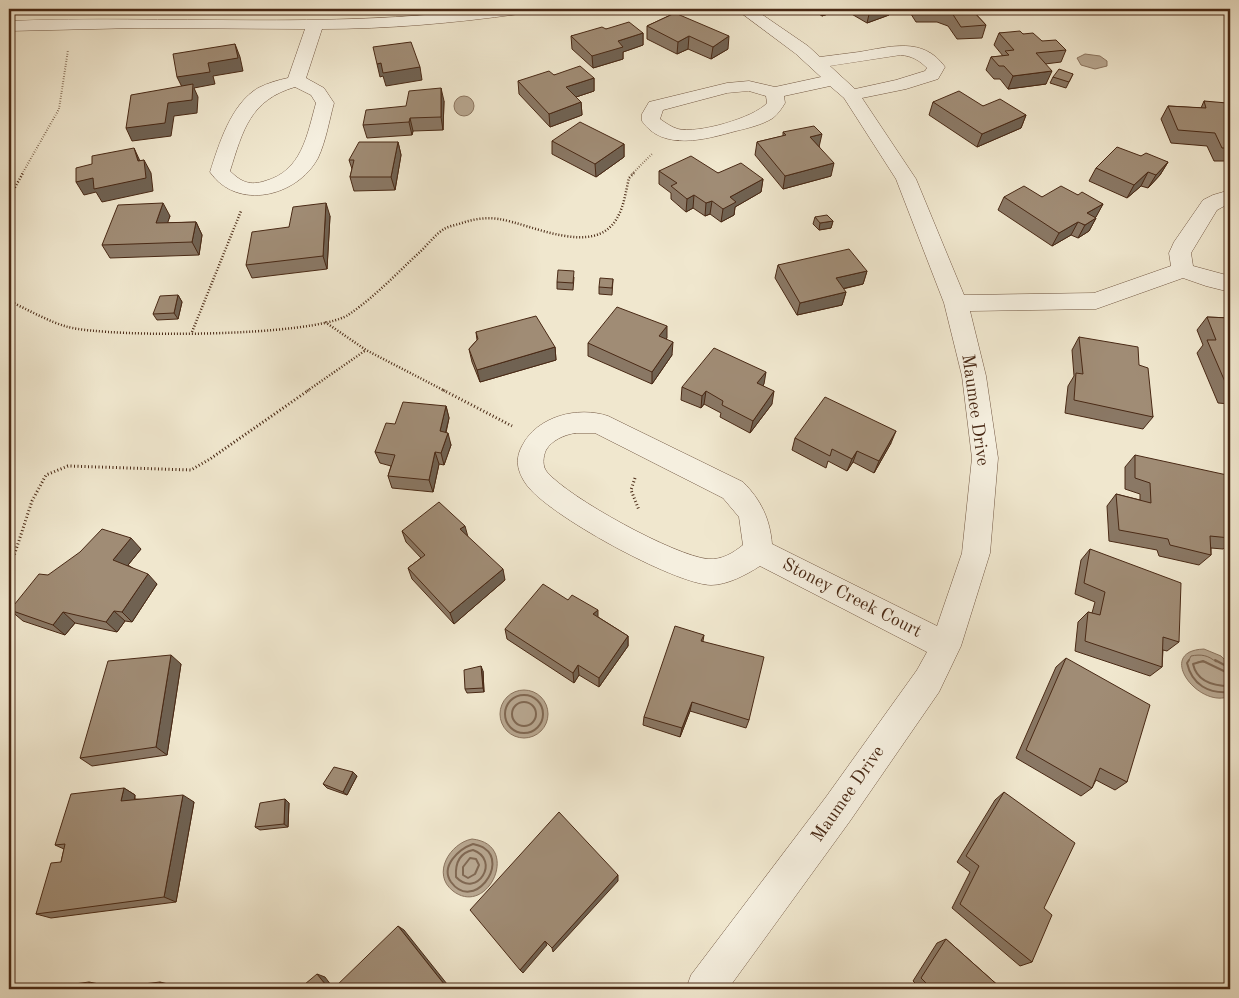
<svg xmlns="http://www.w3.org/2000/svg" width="1239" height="998" font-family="'Old Standard TT',serif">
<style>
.water{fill:#b7a68f;stroke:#8b745e}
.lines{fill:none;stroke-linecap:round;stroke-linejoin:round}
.shore-far1{stroke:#806852;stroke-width:1}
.shore{stroke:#806852;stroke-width:2}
.street-casing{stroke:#735843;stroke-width:1}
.path-far2{stroke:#492915;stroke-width:2;stroke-dasharray:0.5 2;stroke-linecap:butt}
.path-far1{stroke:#492915;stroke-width:2.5;stroke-dasharray:1 2;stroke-linecap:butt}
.path{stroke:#492915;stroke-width:3;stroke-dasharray:1 2.5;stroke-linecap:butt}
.street{fill:#f5efdf;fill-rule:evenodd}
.wall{fill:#8a7865;stroke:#492915}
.shaded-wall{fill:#706252;stroke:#492915}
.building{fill:#a08c75;stroke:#492915}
.labels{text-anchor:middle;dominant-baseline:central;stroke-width:4.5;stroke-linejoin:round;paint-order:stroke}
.street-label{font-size:18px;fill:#492915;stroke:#f5efdf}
</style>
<rect width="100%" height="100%" fill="#f0e7ce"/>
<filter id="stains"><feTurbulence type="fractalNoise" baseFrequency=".004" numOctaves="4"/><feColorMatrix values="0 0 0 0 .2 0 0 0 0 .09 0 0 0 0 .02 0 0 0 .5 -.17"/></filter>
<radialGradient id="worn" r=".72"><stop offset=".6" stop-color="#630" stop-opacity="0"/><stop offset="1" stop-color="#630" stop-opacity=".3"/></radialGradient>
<g class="water">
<polygon points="1085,54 1100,56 1107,61 1107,66 1095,69 1081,65 1077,58"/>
<circle cx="464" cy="106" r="10"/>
<path d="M1204 649 1221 656 1230 665V696C1199 710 1154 651 1204 649Z"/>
<circle cx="524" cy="714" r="24"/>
<path d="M472 839C522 844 488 918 453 891 431 874 450 843 472 839Z"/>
</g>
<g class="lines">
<g class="shore-far1">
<path d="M1188 662 1191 656C1201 654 1208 655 1216 662"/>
<polyline points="1198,662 1206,662"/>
</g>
<g class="shore">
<path d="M1189 660 1187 663C1192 685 1209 694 1230 692"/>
<polyline points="1215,660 1230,668"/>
<path d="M1230 674 1203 661 1193 664C1197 682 1213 686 1230 686"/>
<circle cx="524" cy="714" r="19"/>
<circle cx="524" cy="714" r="12"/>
<path d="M473 844C476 845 481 846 484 848 509 864 473 912 451 882 440 866 459 849 473 844Z"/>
<path d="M473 850C501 860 477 899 456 877 455 863 459 853 473 850Z"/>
<polygon points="470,858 476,859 479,865 475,874 468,878 463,875 463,867"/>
</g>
<g class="street-casing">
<g id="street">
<path d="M484 9H527L525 12 519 14C454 23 388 29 322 29L306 78 324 88 334 103C329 121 326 141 318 158 297 197 237 211 210 172 219 144 231 104 258 88 268 83 278 80 288 78L305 29 137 28 9 31V21C167 15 327 29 484 9ZM295 87 311 95 316 103C307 135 302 171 265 181 250 186 241 182 230 171 243 130 250 100 295 87Z"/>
<path d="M736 9H754L808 46 820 57C833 55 846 54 859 52 890 47 923 36 945 67L938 79 906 89 862 98 916 179 964 295 1094 293 1171 266 1169 253 1174 242 1203 200 1213 195 1230 190V203L1217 210 1191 253 1193 266 1230 276V292L1206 286 1183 278 1096 309 970 311 986 376 998 458 990 553 961 646 939 692 850 821 728 989H686L691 975 826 797 917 670 927 652 760 566C746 575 727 585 711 585 674 584 546 514 526 484 517 471 515 459 522 446 537 416 578 406 608 416L743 482C761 500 770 519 772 544L937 626 962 553 972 458 962 376 944 303 896 179 844 98 830 86 784 96 785 103C782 108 778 114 773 118 762 125 748 128 736 131 707 139 663 152 642 121V114L649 102 727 83 749 81 775 87 821 77 796 54ZM901 55C912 56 919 60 927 68L925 71 896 80 855 89 830 66ZM749 91 766 96 767 103C754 118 697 134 678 129 671 127 666 123 660 119L663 110 727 93ZM575 433H595L723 498 739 517 743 545C733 553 722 560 708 559 675 556 569 498 547 472 542 466 543 457 546 450 552 440 564 435 575 433Z"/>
</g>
</g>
<g class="path-far2">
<polyline points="22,174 59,109 68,50"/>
<polyline points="632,174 653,153"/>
</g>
<g class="path-far1">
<polyline points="9,198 23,173"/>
<path d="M9 301C27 309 49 322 68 327 111 338 313 337 348 315 375 297 398 272 422 250 429 243 436 234 444 229 449 226 456 225 462 223 474 219 486 217 499 219 531 224 595 258 617 218 624 207 626 190 629 178L634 173"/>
<polyline points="325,322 366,350 445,391"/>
<polyline points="192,332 241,211"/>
<polyline points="307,391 366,350"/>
</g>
<g class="path">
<polyline points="443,390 512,426"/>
<polyline points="635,478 631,490 639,510"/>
<polyline points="9,571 32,501 46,475 68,466 191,470 210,459 309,390"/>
</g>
<use href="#street" class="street"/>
</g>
<g class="wall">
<polygon points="811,9 890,9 889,15 867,23 843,9 822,16"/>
<polygon points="910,9 971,9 986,25 982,38 957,39 948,26 937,22 916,22 909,11"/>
<polygon points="675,13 728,49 711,59 688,49 677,54 647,39 647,26"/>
<polygon points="606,29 643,33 643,45 623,52 623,59 593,68 572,49 571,36"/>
<polygon points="999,33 1023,34 1066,50 1061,62 1045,64 1046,84 1008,89 1000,79 994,79 986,70 991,57 1003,56 994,45"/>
<polygon points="1073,74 1066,88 1050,83 1053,77"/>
<polygon points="554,75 594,78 594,91 576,97 581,102 582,115 550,127 519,94 518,81"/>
<polygon points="444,101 443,130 413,131 412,135 367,138 363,125"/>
<polygon points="1204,101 1230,108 1230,161 1214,161 1207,146 1171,143 1161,119 1168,106 1201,108"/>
<polygon points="933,102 983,106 1026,115 1021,128 977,147 929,115"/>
<polygon points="783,132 819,146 831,176 783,189 755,155 757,142 783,136"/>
<polygon points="552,141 624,144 624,157 596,177 552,154"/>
<polygon points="398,142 401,155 395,190 354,191 350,177 352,169 349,160"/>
<polygon points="1141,156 1168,162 1160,175 1148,188 1141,186 1127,198 1089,181 1096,168"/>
<polygon points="659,171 718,173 763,179 761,192 735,207 734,215 721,222 710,214 705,216 693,208 686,212 671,199 671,193 659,184"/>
<polygon points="1078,195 1103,204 1095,218 1096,218 1089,231 1078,238 1071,235 1052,246 998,210 1004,197 1042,197"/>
<polygon points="170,216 167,223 196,222 202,235 199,255 110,258 102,245"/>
<polygon points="330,216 327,269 252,278 246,265 289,227"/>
<polygon points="815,217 833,221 831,228 819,230 813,224"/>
<polygon points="778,265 867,271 863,284 843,289 846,292 842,305 797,315 775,278"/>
<polygon points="574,277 573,290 557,289 557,282"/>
<polygon points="613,279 612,295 599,294 599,287"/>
<polygon points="178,295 182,302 178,319 157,320 153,314"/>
<polygon points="1207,317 1230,318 1230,404 1218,403 1197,353 1203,345 1197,330"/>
<polygon points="476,332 555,347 556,360 480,382 472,362 469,349 477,340"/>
<polygon points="1079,337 1139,365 1153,417 1143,429 1065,413 1068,386 1074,376 1072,350"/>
<polygon points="667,338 666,339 672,355 652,384 588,356 588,343"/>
<polygon points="764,384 763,385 772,404 750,433 720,417 721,413 704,404 701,408 681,400 682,387"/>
<polygon points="446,406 449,418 446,433 451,445 444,465 439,464 433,492 392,488 388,476 391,466 380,463 375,452 395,424"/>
<polygon points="795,438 891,443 874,473 853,462 847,471 828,461 826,468 792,450"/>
<polygon points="1135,455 1230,538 1230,543 1223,549 1211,548 1211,555 1199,565 1159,556 1157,550 1109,541 1107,506 1116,494 1140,500 1140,494 1125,489 1125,467"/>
<polygon points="402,531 468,537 505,580 454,624 412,579 408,568 421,558 406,542"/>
<polygon points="141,549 128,565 157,584 132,622 125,621 117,632 75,623 65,635 23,621 10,610 48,575"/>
<polygon points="1090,549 1179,642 1167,651 1163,650 1162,667 1150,676 1075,651 1078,622 1088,612 1092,613 1095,602 1075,594 1081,560"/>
<polygon points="568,600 598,617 628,636 628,646 599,687 579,675 574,683 507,639 505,629"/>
<polygon points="704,635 703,641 749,720 746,728 690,711 680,737 643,725 644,717"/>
<polygon points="1066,658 1127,782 1115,790 1096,780 1092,788 1081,796 1016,758 1056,667"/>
<polygon points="181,664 167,755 92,766 80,758"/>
<polygon points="483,671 484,692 467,693 465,689"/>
<polygon points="353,772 357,776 347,795 327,788 323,784"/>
<polygon points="124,788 135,795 135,799 194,802 176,902 51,918 36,914 61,862 64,849 55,845"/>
<polygon points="1004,792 1032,962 1020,966 952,908 970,872 957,862 995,800"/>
<polygon points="285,799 289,803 288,827 260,830 255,827"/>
<polygon points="946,939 1002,989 921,989 913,981 937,943"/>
</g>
<g class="shaded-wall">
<polygon points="824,9 843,9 822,16"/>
<polygon points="873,9 890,9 889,15 867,23 870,10"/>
<polygon points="643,33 643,45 623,52 623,59 593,68 592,56 618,41"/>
<polygon points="689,36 688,49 677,54 678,42"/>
<polygon points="729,36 728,49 711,59 713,47"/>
<polygon points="235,44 240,57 243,71 213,76 215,84 194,88 198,97 197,113 174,116 171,136 132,141 126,128 168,103 183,89 177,77 208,63"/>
<polygon points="381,63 420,67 422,80 386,86 383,76 380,77 377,64"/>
<polygon points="1052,71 1046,84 1008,89 1013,76"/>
<polygon points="594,78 594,91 567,100 566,87"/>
<polygon points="441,88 444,101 443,130 441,117"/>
<polygon points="581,102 582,115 550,127 549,114"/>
<polygon points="1026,115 1021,128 977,147 982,134"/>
<polygon points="410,118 413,131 412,135 409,122"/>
<polygon points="822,134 819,147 810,137"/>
<polygon points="398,142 401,155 395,190 391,177"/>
<polygon points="624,144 624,157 596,177 595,164"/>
<polygon points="134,148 140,161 138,161"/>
<polygon points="144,160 151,173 153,191 102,202 96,192 84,195 76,182"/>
<polygon points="1168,162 1160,175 1148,188 1156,175"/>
<polygon points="834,163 831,176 783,189 785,176"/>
<polygon points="1148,172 1141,186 1127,198 1134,185"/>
<polygon points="763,179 761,192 735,207 734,215 721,222 723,209 730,197"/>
<polygon points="694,195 693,208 686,212 687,199"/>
<polygon points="712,201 710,214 705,216 706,203"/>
<polygon points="163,203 170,216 163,236 156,223"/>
<polygon points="326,203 330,216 327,269 323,256"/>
<polygon points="1103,204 1096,217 1083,225 1087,213"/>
<polygon points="1096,218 1089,231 1078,238 1085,225"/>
<polygon points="833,221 831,228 819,230 820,223"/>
<polygon points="196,222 202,235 199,255 192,242"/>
<polygon points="1078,222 1071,235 1052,246 1059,233"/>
<polygon points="867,271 863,284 832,291 836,278"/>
<polygon points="846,292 842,305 797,315 800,303"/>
<polygon points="178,295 182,302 178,319 174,313"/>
<polygon points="667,326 667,338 658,349 659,336"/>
<polygon points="673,342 672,355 652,384 652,372"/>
<polygon points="555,347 556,360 480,382 477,370"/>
<polygon points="766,372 764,384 755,395 757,383"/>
<polygon points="706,391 704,404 701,408 702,396"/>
<polygon points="774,391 772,404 750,433 753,421"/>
<polygon points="446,406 449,418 443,443 440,431"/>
<polygon points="896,431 891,443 874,473 879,461"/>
<polygon points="448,433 451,445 444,465 441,453"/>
<polygon points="857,451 853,462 847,471 852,459"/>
<polygon points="435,452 439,464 433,492 429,480"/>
<polygon points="465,526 468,537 460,529"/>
<polygon points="131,538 141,549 124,570 113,560"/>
<polygon points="503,569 505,580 454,624 450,613"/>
<polygon points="148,574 157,584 132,622 122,612"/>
<polygon points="598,610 598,620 593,614"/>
<polygon points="114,611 125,621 117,632 106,622"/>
<polygon points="63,612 75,623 65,635 53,625"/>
<polygon points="628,636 628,646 599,687 599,678"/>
<polygon points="171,655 181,664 167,755 156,747"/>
<polygon points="578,665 579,675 574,683 573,673"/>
<polygon points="481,666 483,671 484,692 483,688"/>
<polygon points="692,702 690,711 680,737 682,728"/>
<polygon points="353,772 357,776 347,795 343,792"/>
<polygon points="124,788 135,795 133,808 121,801"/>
<polygon points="183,795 194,802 176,902 164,897"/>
<polygon points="285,799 289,803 288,827 284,824"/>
<polygon points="618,875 618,881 553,952 552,948"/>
<polygon points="398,926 404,930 451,989 448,989"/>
<polygon points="545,941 547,945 523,973 520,970"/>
<polygon points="317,974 325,977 334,989 329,989"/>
<polygon points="89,982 104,985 103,989 89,989"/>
<polygon points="160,982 172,985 172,989 159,989"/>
</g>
<g class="building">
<polygon points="919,9 971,9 986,25 961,27 952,13 941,10"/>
<polygon points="675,13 729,36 713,47 689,36 678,42 647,26"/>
<polygon points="629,22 643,33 618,41 623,47 592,56 571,36 602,27 606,29"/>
<polygon points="1020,31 1023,34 1033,33 1042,41 1056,40 1066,50 1036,53 1052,71 1013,76 1004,66 999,66 991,57 1009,55 1005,51 1014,50 999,33"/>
<polygon points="411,42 420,67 383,73 381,63 377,64 373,47"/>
<polygon points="235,44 238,58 208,63 210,72 177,77 173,54"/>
<polygon points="580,66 594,78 566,87 581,102 549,114 518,81 549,71 554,75"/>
<polygon points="1059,69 1073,74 1069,82 1053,77"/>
<polygon points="193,84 192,100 168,103 165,123 126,128 131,95"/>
<polygon points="441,88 441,117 410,118 409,122 363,125 366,110 406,106 409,91"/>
<polygon points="959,91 983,106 1000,99 1026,115 982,134 933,102"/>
<polygon points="1204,101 1227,103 1230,108 1230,148 1222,148 1215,133 1178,130 1168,106 1206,108"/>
<polygon points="580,122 624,144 595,164 552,141"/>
<polygon points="814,126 822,134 810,137 834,163 785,176 757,142 786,135 783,132"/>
<polygon points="359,142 398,142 391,177 350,177 354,160 349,160"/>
<polygon points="1117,147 1141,156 1146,153 1168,162 1156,175 1148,172 1134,185 1096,168"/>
<polygon points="134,148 138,161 144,160 146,178 94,189 93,178 76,182 76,168 92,164 92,156"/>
<polygon points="691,156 718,173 741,163 763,179 730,197 736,202 723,209 712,201 706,203 694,195 687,199 671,186 677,183 659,171"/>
<polygon points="1024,186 1042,197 1061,186 1078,195 1082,192 1103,204 1087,213 1096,218 1085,225 1078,222 1059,233 1004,197"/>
<polygon points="163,203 156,223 196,222 192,242 102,245 118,205"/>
<polygon points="326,203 323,256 246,265 252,232 289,227 293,207"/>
<polygon points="827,215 833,221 820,223 815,217"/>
<polygon points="849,249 867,271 836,278 846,292 800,303 778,265"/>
<polygon points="558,270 574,271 573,283 557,282"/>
<polygon points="600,278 613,279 612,288 599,287"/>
<polygon points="178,295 174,313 153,314 160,296"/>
<polygon points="617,307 667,326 659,336 673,342 652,372 588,343"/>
<polygon points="536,316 555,347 477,370 469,349 478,339 476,332"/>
<polygon points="1207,317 1230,318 1230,391 1229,391 1207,340 1216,340"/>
<polygon points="1079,337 1138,347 1139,365 1148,368 1153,417 1074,400 1076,373 1083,374"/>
<polygon points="714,348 766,372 757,383 774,391 753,421 722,405 723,401 706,391 702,396 682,387"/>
<polygon points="825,397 896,431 879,461 857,451 852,459 832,449 830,456 795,438"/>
<polygon points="403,402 446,406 440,431 448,433 441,453 435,452 429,480 388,476 395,455 375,452 386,423 395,424"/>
<polygon points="1135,455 1227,475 1230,498 1230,538 1210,536 1211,555 1170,545 1168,539 1119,530 1116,494 1151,503 1150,483 1135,478"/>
<polygon points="439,502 465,526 460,529 503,569 450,613 408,568 425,555 402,531"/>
<polygon points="102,529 131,538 113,560 148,574 122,612 114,611 106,622 63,612 53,625 10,610 39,574 48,575 80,552"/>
<polygon points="1090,549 1181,583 1179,642 1163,637 1162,667 1085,641 1088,612 1100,615 1105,592 1084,583"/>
<polygon points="543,584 568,600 572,595 598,610 593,614 628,636 599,678 578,665 573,673 505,629"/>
<polygon points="675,626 704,635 701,641 764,657 749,720 692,702 682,728 644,717"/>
<polygon points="171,655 156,747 80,758 108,661"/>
<polygon points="1066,658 1150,705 1127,782 1100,768 1092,788 1026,750"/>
<polygon points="481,666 483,688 465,689 464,670"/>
<polygon points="334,767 353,772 343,792 323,784"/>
<polygon points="124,788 121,801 183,795 164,897 36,914 51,863 61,862 65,844 55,845 71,794"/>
<polygon points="1004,792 1075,843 1044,908 1052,915 1032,962 960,904 979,866 966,856"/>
<polygon points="285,799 284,824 255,827 260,803"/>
<polygon points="559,812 618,875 552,948 545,941 520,970 470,910"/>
<polygon points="398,926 448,989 333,989"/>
<polygon points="946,939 1002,989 932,989 921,978"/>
<polygon points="317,974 329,989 299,989"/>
<polygon points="89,982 89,989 46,989 46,988"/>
<polygon points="160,982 159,989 103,989"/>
</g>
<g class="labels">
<g class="street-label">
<text transform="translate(975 410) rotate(82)">Maumee Drive</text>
<text transform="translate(852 598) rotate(27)">Stoney Creek Court</text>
<text transform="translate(848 794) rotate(-55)">Maumee Drive</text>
</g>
</g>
<rect width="1239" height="998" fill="none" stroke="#f0e7ce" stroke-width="30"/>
<rect x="10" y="10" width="1219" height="978" fill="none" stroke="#492915" stroke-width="2.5"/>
<rect x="15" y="15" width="1209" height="968" fill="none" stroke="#492915"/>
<rect width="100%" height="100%" filter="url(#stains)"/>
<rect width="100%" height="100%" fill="url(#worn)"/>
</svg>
